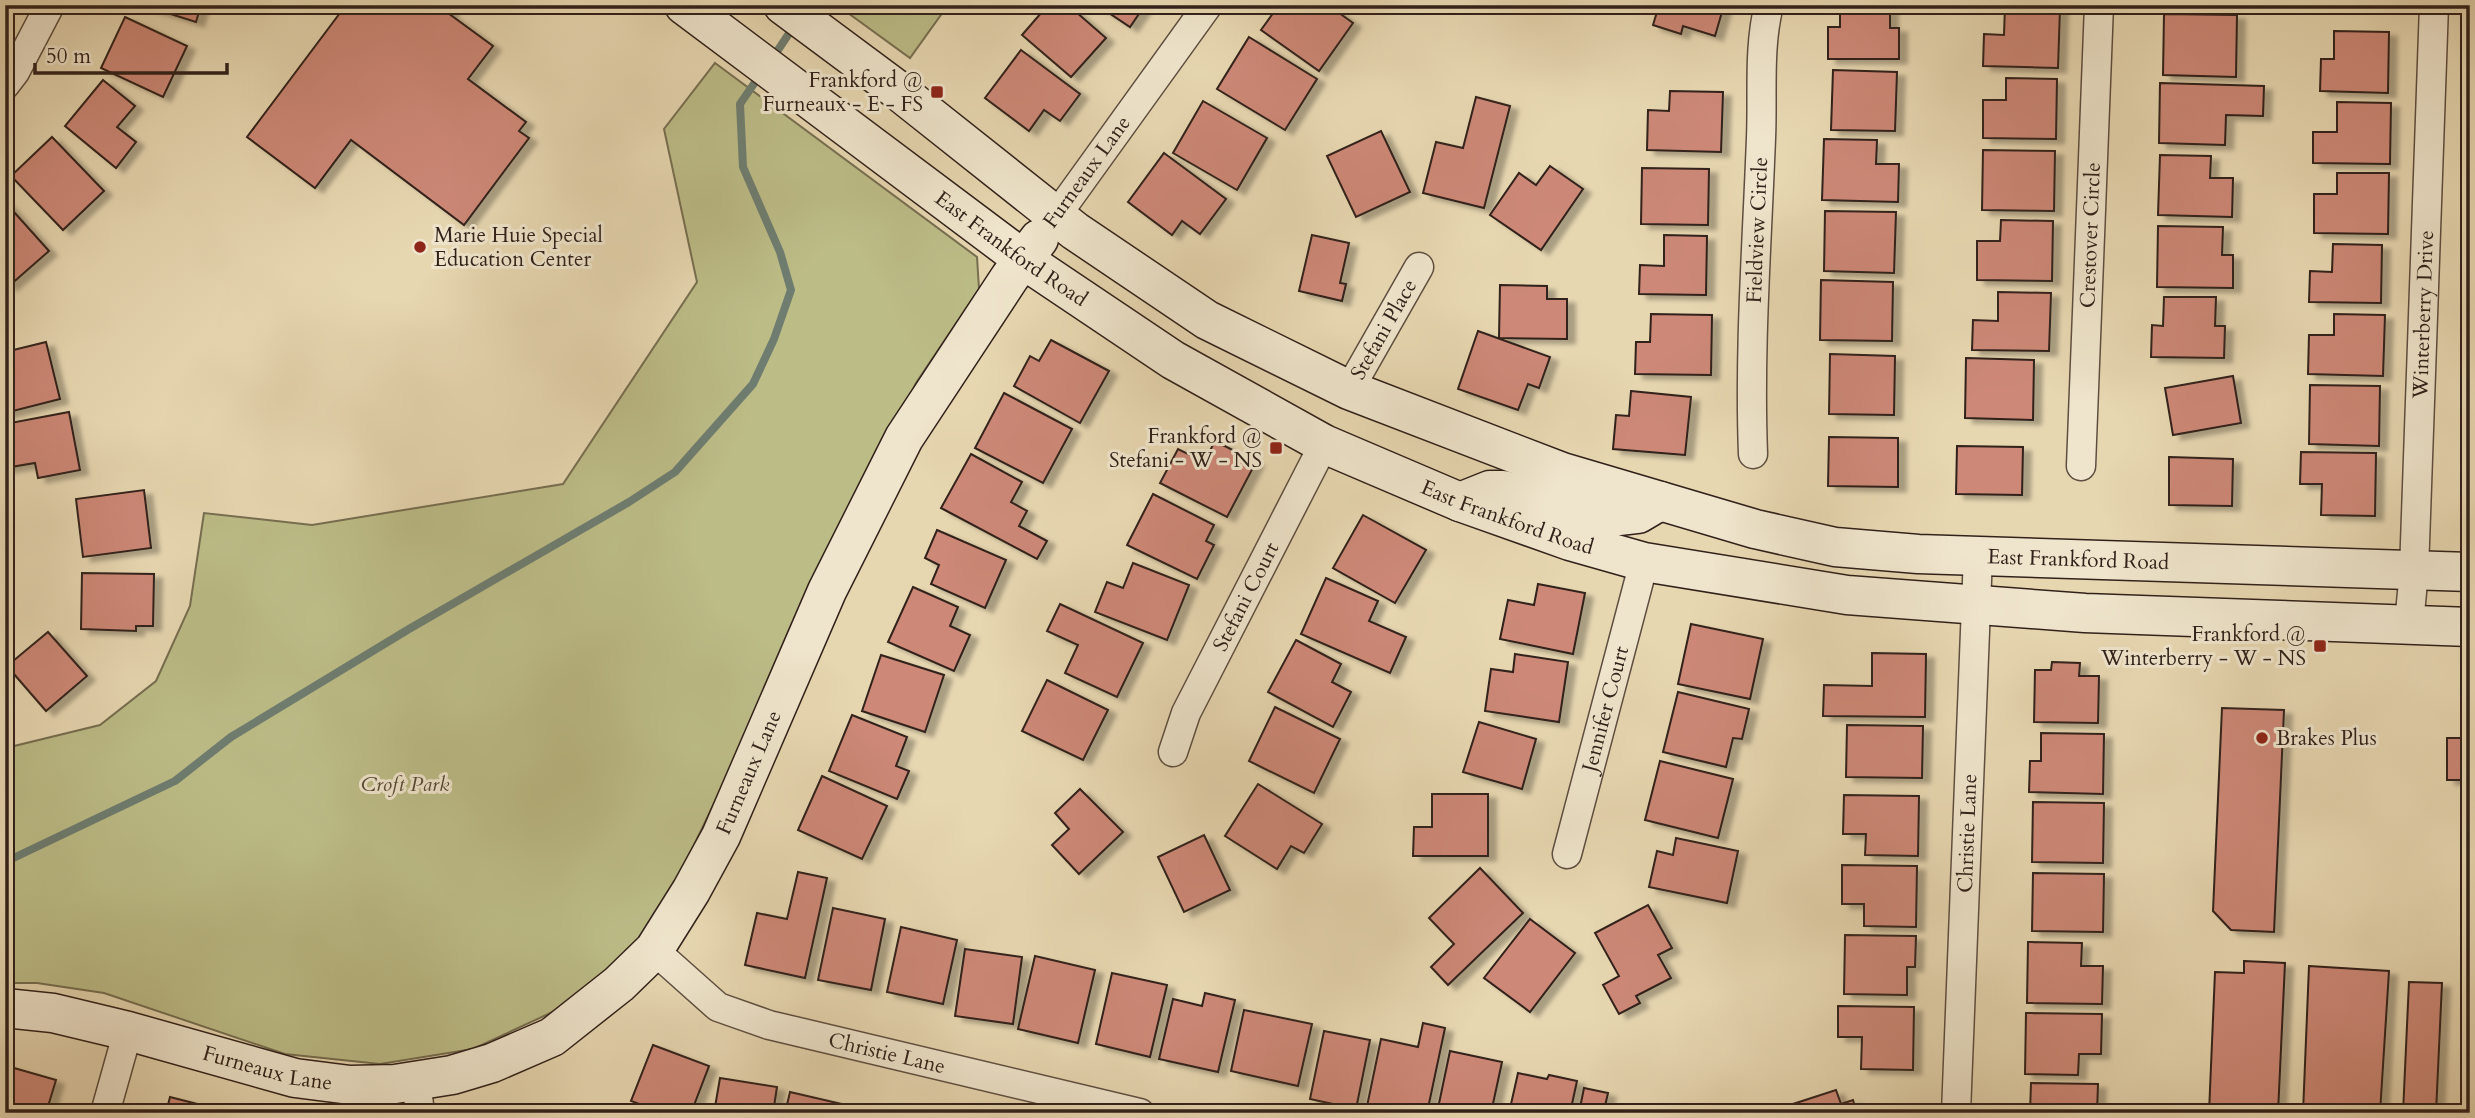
<svg xmlns="http://www.w3.org/2000/svg" width="2475" height="1118" font-family="Cardo,serif">
<style>
.green{fill:#bcbc87;stroke:#766e50;stroke-width:2}
.lines{fill:none;stroke-linecap:round;stroke-linejoin:round}
.stream{stroke:#6e7d70;stroke-width:8}
.building{fill:#cd8877;stroke:#31211a;stroke-width:2;filter:url(#shadow)}
.street-casing{stroke:#5e4e40;stroke-width:31}
.secondary-casing{stroke:#31211a;stroke-width:41}
.street{stroke:#efe5cc;stroke-width:28}
.secondary{stroke:#efe5cc;stroke-width:38}
.poi-dot{fill:#8f2418;stroke:#efe5cc;stroke-width:2.5}
.labels{text-anchor:middle;dominant-baseline:central;stroke-width:6;stroke-linejoin:round;paint-order:stroke}
.poi-label{font-size:21px;fill:#31211a;stroke:#efe5cc;text-anchor:end}
.street-label{font-size:21px;fill:#31211a;stroke:#efe5cc}
.park-label{font-size:21px;font-style:italic;fill:#544835;stroke:#efe5cc}
</style>
<defs>
<filter id="shadow"><feDropShadow dx="8" dy="4.5" stdDeviation="2" flood-color="#0004"/></filter>
</defs>
<rect width="100%" height="100%" fill="#e7d7b1"/>
<filter id="stains"><feTurbulence type="fractalNoise" baseFrequency=".00286" numOctaves="4"/><feColorMatrix values="0 0 0 0 .2 0 0 0 0 .09 0 0 0 0 .02 0 0 0 .5 -.17"/></filter>
<radialGradient id="worn" r=".72"><stop offset=".6" stop-color="#630" stop-opacity="0"/><stop offset="1" stop-color="#630" stop-opacity=".3"/></radialGradient>
<g class="green">
<polygon points="837,5 948,5 910,58"/>
<polygon points="715,63 977,257 979,289 916,383 671,893 632,948 559,1009 473,1049 380,1064 285,1054 104,993 37,983 5,983 5,727 14,746 100,725 156,681 190,606 204,513 312,525 563,484 697,282 664,129"/>
</g>
<g class="lines">
<g class="stream">
<polyline points="772,59 794,26"/>
<polyline points="5,862 175,781 231,737 409,629 629,502 675,472 753,384 774,339 791,290 780,252 743,167 740,104 760,75"/>
</g>
</g>
<g class="building">
<polygon points="142,5 201,5 196,22"/>
<polygon points="346,5 454,5 448,13 493,46 468,79 526,122 519,131 529,138 464,225 351,140 315,188 247,137"/>
<polygon points="1048,5 1068,5 1106,38 1071,77 1022,35"/>
<polygon points="1097,5 1145,5 1130,27"/>
<polygon points="1279,5 1328,5 1353,23 1319,71 1261,30"/>
<polygon points="1659,5 1724,5 1715,36 1683,26 1681,34 1653,25"/>
<polygon points="1840,5 1890,5 1890,28 1899,28 1899,59 1828,59 1828,27 1840,27"/>
<polygon points="2005,6 2060,8 2058,68 1983,66 1984,34 2004,35"/>
<polygon points="2164,14 2237,15 2236,77 2163,75"/>
<polygon points="125,17 187,46 163,97 101,68"/>
<polygon points="2334,31 2389,32 2388,93 2320,91 2321,59 2334,59"/>
<polygon points="1249,37 1317,79 1285,130 1217,89"/>
<polygon points="1021,50 1080,94 1060,121 1044,110 1029,131 985,98"/>
<polygon points="1833,70 1897,72 1895,131 1831,130"/>
<polygon points="2006,78 2057,79 2056,139 1983,138 1983,100 2006,100"/>
<polygon points="103,80 135,106 117,127 136,142 116,168 65,126"/>
<polygon points="2160,83 2264,86 2263,116 2226,115 2225,145 2159,143"/>
<polygon points="1670,91 1723,92 1721,152 1647,150 1648,110 1669,111"/>
<polygon points="1476,97 1510,106 1484,208 1423,193 1436,142 1463,148"/>
<polygon points="1203,101 1267,138 1237,190 1173,153"/>
<polygon points="2337,102 2391,103 2390,164 2313,163 2313,132 2337,132"/>
<polygon points="1381,131 1410,192 1356,217 1327,156"/>
<polygon points="52,137 104,191 63,230 11,176"/>
<polygon points="1824,139 1877,140 1876,164 1899,164 1898,202 1822,200"/>
<polygon points="1983,150 2055,151 2054,211 1982,210"/>
<polygon points="1164,153 1226,199 1200,234 1182,221 1172,235 1128,202"/>
<polygon points="2160,155 2211,156 2210,178 2233,178 2232,217 2158,215"/>
<polygon points="1550,166 1583,189 1541,250 1490,215 1519,173 1536,185"/>
<polygon points="1642,168 1709,169 1708,225 1641,224"/>
<polygon points="2337,173 2389,173 2388,234 2314,233 2314,194 2337,194"/>
<polygon points="5,202 49,251 9,286 5,281"/>
<polygon points="1825,211 1896,212 1894,273 1824,271"/>
<polygon points="2001,220 2053,221 2052,281 1977,280 1977,241 2000,241"/>
<polygon points="2158,226 2223,227 2222,255 2233,255 2233,288 2157,287"/>
<polygon points="1312,235 1349,243 1340,283 1346,284 1342,301 1299,291"/>
<polygon points="1664,235 1707,236 1706,295 1639,294 1640,265 1664,266"/>
<polygon points="2333,244 2382,245 2381,303 2309,302 2310,271 2332,272"/>
<polygon points="1821,280 1893,282 1892,341 1820,340"/>
<polygon points="1500,285 1547,286 1547,299 1567,299 1567,339 1499,338"/>
<polygon points="1998,292 2051,293 2049,351 1972,350 1973,320 1998,321"/>
<polygon points="2164,297 2216,297 2215,326 2225,326 2224,358 2151,357 2152,325 2163,326"/>
<polygon points="1651,314 1712,315 1711,375 1635,374 1636,342 1650,342"/>
<polygon points="2334,314 2385,315 2383,376 2308,374 2309,335 2334,335"/>
<polygon points="1478,331 1550,357 1539,388 1528,384 1518,410 1458,389"/>
<polygon points="1051,340 1109,371 1080,423 1014,386 1030,356 1039,361"/>
<polygon points="46,342 60,399 5,413 5,352"/>
<polygon points="1830,354 1895,356 1894,415 1829,414"/>
<polygon points="1966,358 2034,360 2033,420 1965,418"/>
<polygon points="2233,376 2241,423 2173,435 2165,388"/>
<polygon points="2310,385 2380,386 2379,446 2309,444"/>
<polygon points="1631,391 1691,397 1685,455 1613,449 1616,415 1629,416"/>
<polygon points="1004,393 1072,429 1043,483 975,448"/>
<polygon points="69,412 80,470 38,478 35,463 5,468 5,424"/>
<polygon points="1829,437 1898,438 1898,487 1828,486"/>
<polygon points="1215,441 1256,462 1227,517 1160,483 1178,449 1204,462"/>
<polygon points="1957,446 2023,447 2022,495 1956,494"/>
<polygon points="2301,452 2376,453 2375,516 2321,515 2322,484 2300,484"/>
<polygon points="971,454 1022,482 1011,502 1027,511 1019,526 1047,541 1037,559 941,508"/>
<polygon points="2169,457 2233,459 2232,506 2169,505"/>
<polygon points="144,490 151,548 83,557 76,499"/>
<polygon points="1153,494 1214,525 1206,541 1214,545 1197,579 1127,545"/>
<polygon points="1363,515 1426,550 1395,603 1333,568"/>
<polygon points="937,530 1006,560 985,608 931,584 939,565 925,558"/>
<polygon points="1133,563 1189,585 1167,640 1095,612 1107,582 1123,588"/>
<polygon points="82,573 154,574 153,626 136,626 136,631 81,629"/>
<polygon points="1326,578 1378,601 1369,621 1406,637 1390,673 1301,634"/>
<polygon points="1538,584 1585,593 1573,654 1500,639 1508,600 1534,605"/>
<polygon points="913,587 958,607 950,626 970,635 954,671 888,642"/>
<polygon points="1060,604 1143,643 1117,697 1065,673 1078,645 1047,631"/>
<polygon points="1691,624 1763,639 1750,699 1678,684"/>
<polygon points="48,632 87,676 46,711 7,666"/>
<polygon points="1296,640 1341,664 1332,682 1351,692 1333,727 1268,692"/>
<polygon points="1872,653 1926,654 1925,717 1823,716 1824,685 1872,686"/>
<polygon points="1515,654 1568,662 1559,722 1485,711 1491,669 1513,672"/>
<polygon points="881,655 944,675 925,732 862,711"/>
<polygon points="2052,662 2080,663 2079,676 2099,676 2098,723 2034,722 2035,670 2051,670"/>
<polygon points="1047,680 1108,710 1083,760 1022,731"/>
<polygon points="1678,692 1749,709 1742,739 1733,738 1726,767 1663,752"/>
<polygon points="1275,707 1340,739 1314,793 1249,761"/>
<polygon points="2222,708 2284,710 2274,932 2231,930 2213,911"/>
<polygon points="852,715 907,737 896,766 909,771 897,799 829,771"/>
<polygon points="1479,722 1536,739 1522,789 1463,772"/>
<polygon points="1847,725 1923,726 1922,778 1846,777"/>
<polygon points="2041,733 2104,734 2103,794 2029,792 2030,761 2041,761"/>
<polygon points="2447,738 2470,738 2470,773 2468,773 2468,780 2447,780"/>
<polygon points="1660,761 1733,779 1718,838 1645,820"/>
<polygon points="822,776 887,806 862,859 798,830"/>
<polygon points="1258,784 1322,824 1304,853 1291,846 1277,869 1225,836"/>
<polygon points="1080,789 1123,832 1079,874 1052,845 1069,829 1055,813"/>
<polygon points="1432,794 1488,794 1488,856 1413,856 1414,827 1432,827"/>
<polygon points="1844,795 1919,796 1918,856 1865,855 1866,834 1843,834"/>
<polygon points="2033,802 2104,803 2103,863 2032,862"/>
<polygon points="1204,835 1230,890 1184,912 1158,857"/>
<polygon points="1676,838 1738,851 1727,903 1649,887 1657,851 1673,855"/>
<polygon points="1842,865 1917,866 1916,927 1864,926 1864,904 1842,904"/>
<polygon points="1480,868 1523,913 1448,985 1431,967 1454,944 1429,918"/>
<polygon points="798,872 827,878 805,978 745,965 757,913 787,919"/>
<polygon points="2033,873 2104,874 2103,932 2032,931"/>
<polygon points="1648,905 1672,948 1658,955 1671,978 1636,996 1640,1003 1619,1014 1603,985 1619,976 1595,933"/>
<polygon points="833,908 885,919 871,990 818,980"/>
<polygon points="1530,919 1575,953 1530,1012 1484,978"/>
<polygon points="901,927 957,940 943,1004 887,992"/>
<polygon points="1845,935 1916,936 1915,967 1907,967 1907,995 1844,994"/>
<polygon points="2028,942 2082,943 2081,966 2103,966 2102,1004 2027,1003"/>
<polygon points="965,949 1022,957 1013,1024 955,1016"/>
<polygon points="1035,956 1095,970 1078,1043 1018,1029"/>
<polygon points="2244,961 2285,963 2278,1113 2209,1113 2215,972 2244,973"/>
<polygon points="2309,966 2389,971 2380,1113 2303,1113"/>
<polygon points="1112,973 1167,985 1150,1057 1096,1044"/>
<polygon points="2409,982 2442,983 2436,1113 2403,1113"/>
<polygon points="2467,984 2470,984 2470,1113 2461,1113"/>
<polygon points="1205,993 1235,1000 1218,1072 1159,1059 1173,999 1202,1006"/>
<polygon points="1838,1006 1914,1007 1913,1070 1861,1069 1862,1037 1838,1037"/>
<polygon points="1244,1010 1312,1024 1298,1086 1231,1071"/>
<polygon points="2026,1013 2102,1014 2101,1054 2079,1054 2078,1075 2025,1074"/>
<polygon points="1423,1023 1445,1028 1427,1113 1366,1111 1381,1039 1418,1047"/>
<polygon points="1324,1031 1370,1040 1356,1109 1310,1099"/>
<polygon points="653,1045 709,1066 691,1113 655,1113 656,1110 631,1101"/>
<polygon points="1450,1051 1502,1062 1491,1113 1437,1113"/>
<polygon points="7,1066 56,1080 46,1113 5,1113"/>
<polygon points="1518,1073 1547,1079 1549,1075 1577,1081 1570,1113 1509,1113"/>
<polygon points="720,1078 777,1087 773,1113 714,1113"/>
<polygon points="2031,1083 2098,1084 2097,1113 2030,1113"/>
<polygon points="1584,1088 1608,1093 1605,1106 1639,1113 1579,1113"/>
<polygon points="1836,1090 1841,1104 1853,1100 1857,1113 1796,1113 1793,1104"/>
<polygon points="790,1092 846,1105 844,1113 785,1113"/>
<polygon points="170,1097 221,1110 221,1113 166,1113"/>
</g>
<g class="lines">
<g class="street-casing">
<g id="street">
<polyline points="5,85 15,72 50,5"/>
<polyline points="1056,216 1208,5"/>
<path id="s1" d="M1349 390 1419 267"/>
<path id="s2" d="M1753 454C1749 349 1757 244 1761 138 1763 95 1758 48 1769 5"/>
<path id="s3" d="M2081 466 2099 5"/>
<path id="s4" d="M2409 624 2414 571 2434 5"/>
<path id="s5" d="M1173 752 1186 713 1324 444"/>
<path id="s6" d="M1567 854 1644 562"/>
<path id="s7" d="M654 950 718 1007 769 1025 1140 1113"/>
<polyline points="416,1081 420,1113"/>
<polyline points="105,1113 128,1031"/>
<path id="s8" d="M1956 1113 1978 555"/>
</g>
</g>
<g class="secondary-casing">
<g id="secondary">
<path id="s9" d="M684 5 1024 260 1173 360 1324 444 1460 502 1570 541 1644 562 1847 595 2085 613 2470 627"/>
<path id="s10" d="M783 5 896 89 1075 231 1207 320 1349 390 1562 472 1755 529 1835 547 1918 554 2470 572"/>
<polyline points="1460,502 1490,490 1503,490 1559,504 1587,515 1612,517 1638,514 1660,501"/>
<path id="s11" d="M5 1008 53 1013 128 1031 295 1078 350 1085 395 1084 452 1075 492 1063 552 1037 619 984 654 950 691 891 721 836 827 591 904 438 1010 277 1039 239"/>
</g>
</g>
<use href="#street" class="street"/>
<use href="#secondary" class="secondary"/>
</g>
<g class="poi-dot">
<rect x="930" y="85" width="14" height="14" rx="3.5"/>
<circle cx="420" cy="247" r="7"/>
<rect x="1269" y="441" width="14" height="14" rx="3.5"/>
<rect x="2313" y="639" width="14" height="14" rx="3.5"/>
<circle cx="2262" cy="738" r="7"/>
</g>
<g class="labels">
<g class="poi-label">
<text x="923" y="80">Frankford @<tspan x="923" dy="24">Furneaux - E - FS</tspan></text>
<text x="434" y="235" text-anchor="start">Marie Huie Special<tspan x="434" dy="24">Education Center</tspan></text>
<text x="1262" y="436">Frankford @<tspan x="1262" dy="24">Stefani - W - NS</tspan></text>
<text x="2306" y="634">Frankford @<tspan x="2306" dy="24">Winterberry - W - NS</tspan></text>
<text x="2276" y="738" text-anchor="start">Brakes Plus</text>
</g>
<g class="street-label">
<text transform="translate(1087 172) rotate(-54)">Furneaux Lane</text>
<text stroke="none"><textPath href="#s2" startOffset="224">Fieldview Circle</textPath></text>
<text stroke="none"><textPath href="#s3" startOffset="231">Crestover Circle</textPath></text>
<text stroke="none"><textPath href="#s9" startOffset="408">East Frankford Road</textPath></text>
<text stroke="none"><textPath href="#s4" startOffset="310">Winterberry Drive</textPath></text>
<text stroke="none"><textPath href="#s1" startOffset="70">Stefani Place</textPath></text>
<text stroke="none"><textPath href="#s9" startOffset="975">East Frankford Road</textPath></text>
<text stroke="none"><textPath href="#s10" startOffset="1442">East Frankford Road</textPath></text>
<text stroke="none"><textPath href="#s5" startOffset="172">Stefani Court</textPath></text>
<text stroke="none"><textPath href="#s6" startOffset="150">Jennifer Court</textPath></text>
<text stroke="none"><textPath href="#s11" startOffset="900">Furneaux Lane</textPath></text>
<text stroke="none"><textPath href="#s8" startOffset="280">Christie Lane</textPath></text>
<text stroke="none"><textPath href="#s7" startOffset="261">Christie Lane</textPath></text>
<text stroke="none"><textPath href="#s11" startOffset="270">Furneaux Lane</textPath></text>
</g>
<g class="park-label">
<text x="405" y="784">Croft Park</text>
</g>
</g>
<rect width="2475" height="1118" fill="none" stroke="#e7d7b1" stroke-width="28"/>
<rect x="7" y="7" width="2461" height="1104" fill="none" stroke="#31211a" stroke-width="3.5"/>
<rect x="14" y="14" width="2447" height="1090" fill="none" stroke="#31211a" stroke-width="2"/>
<path d="M35 63v10h192v-10" fill="none" stroke="#31211a" stroke-width="3.5"/>
<text x="46" y="63" font-size="21" fill="#31211a" stroke="#efe5cc" stroke-width="5" paint-order="stroke">50 m</text>
<rect width="100%" height="100%" filter="url(#stains)"/>
<rect width="100%" height="100%" fill="url(#worn)"/>
</svg>
